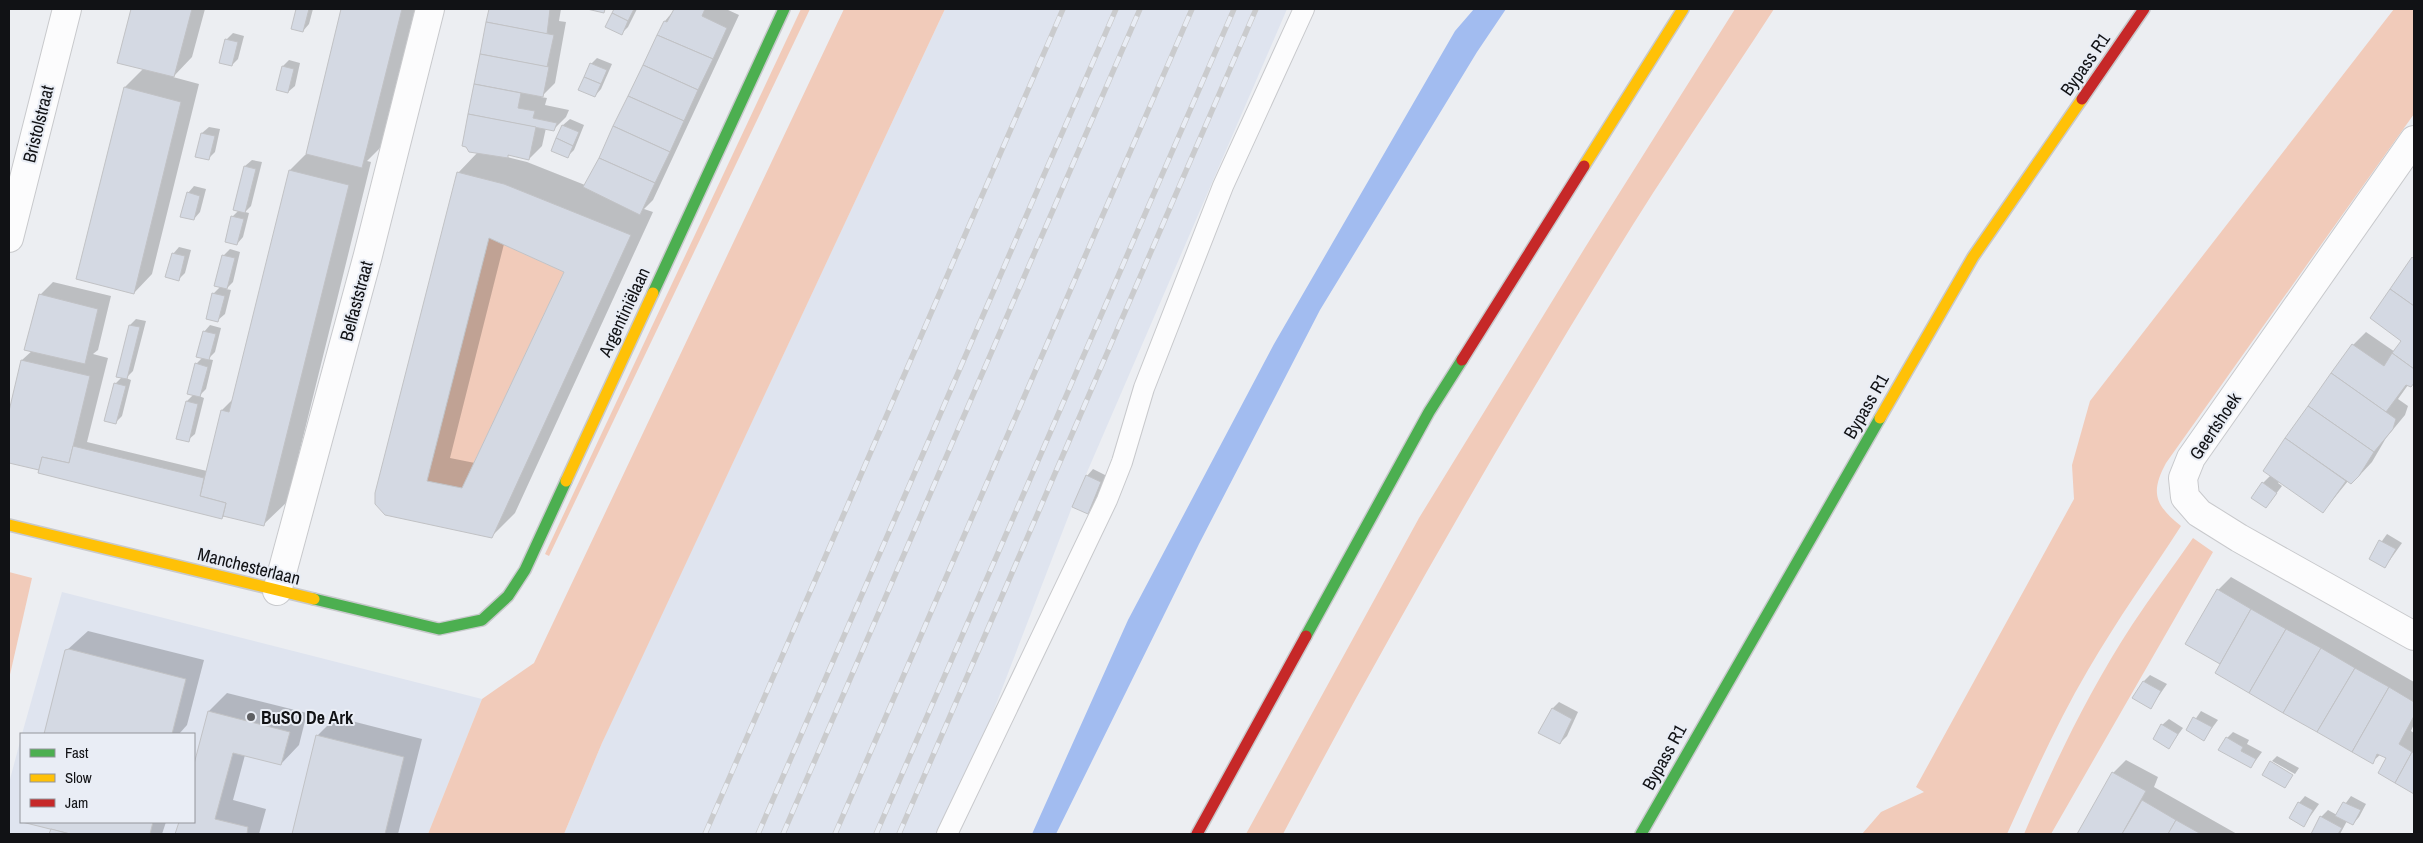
<svg xmlns="http://www.w3.org/2000/svg" width="2423" height="843" font-family="'Archivo Narrow',sans-serif">
<style>
.built{fill:#dfe4ef}
.green{fill:#f1cbba}
.water{fill:#a2bcf0}
.shadow{fill:#0003;fill-rule:evenodd}
.building{fill:#d4d9e3;stroke:#c1c2c5;fill-rule:evenodd}
.lines{fill:none;stroke-linecap:round;stroke-linejoin:round}
.lane-casing{stroke:#c8c9cc;stroke-width:22}
.street-casing{stroke:#c8c9cc;stroke-width:30}
.fast-casing{stroke:#c8c9cc;stroke-width:14}
.slow-casing{stroke:#c8c9cc;stroke-width:14}
.jam-casing{stroke:#c8c9cc;stroke-width:14}
.lane{stroke:#fcfcfd;stroke-width:20}
.street{stroke:#fcfcfd;stroke-width:28}
.fast{stroke:#4caf50;stroke-width:11}
.slow{stroke:#ffc107;stroke-width:11}
.jam{stroke:#c62828;stroke-width:11}
.rail-casing{stroke:#cacbcd;stroke-width:5.5}
.rail{stroke:#e9edf5;stroke-width:4;stroke-dasharray:11;stroke-linecap:butt}
.poi-dot{fill:#5e5f62;stroke:#e9edf5;stroke-width:2}
.labels{text-anchor:middle;dominant-baseline:central;stroke-width:4;stroke-linejoin:round;paint-order:stroke}
.street-label{font-size:18px;fill:#111215;stroke:#e9edf5}
.poi-label{font-size:18px;font-weight:bold;fill:#111215;stroke:#e9edf5;text-anchor:start}
</style>
<rect width="100%" height="100%" fill="#eceef2"/>
<g class="built">
<polygon points="945,9 1287,9 1072,507 946,834 564,834 607,731"/>
<polygon points="62,592 482,699 428,834 9,834 9,783 21,738 21,822 194,822 194,734 22,734"/>
</g>
<g class="green">
<polygon points="801,9 810,9 549,556 545,554"/>
<polygon points="844,9 945,9 602,743 564,834 428,834 482,699 534,663"/>
<path d="M1735 9H1774C1720 92 1663 175 1611 260 1496 448 1386 639 1283 834H1246L1419 518 1586 246Z"/>
<path d="M2394 9H2414V114L2166 463C2150 493 2155 505 2181 526 2150 574 2117 620 2088 670 2057 723 2032 779 2007 834H1862L1881 812 1924 792 1916 787 2074 499 2072 465 2090 401Z"/>
<polygon points="489,238 564,272 462,488 427,481"/>
<path d="M2193 538 2213 552 2051 834H2024C2055 762 2089 691 2132 625 2151 596 2173 567 2193 538Z"/>
<polygon points="9,572 32,578 9,679"/>
</g>
<polygon class="water" points="1474,9 1506,9 1477,52 1320,310 1199,544 1056,834 1032,834 1128,620 1274,344 1455,31"/>
<g class="shadow">
<polygon points="132,9 205,9 192,57 173,77 199,84 152,274 134,293 125,87 144,68 119,62"/>
<polygon points="297,9 313,9 309,24 303,31 293,28"/>
<polygon points="342,9 415,9 380,148 367,161 371,162 287,502 264,524 225,515 222,518 9,461 9,416 22,360 33,350 40,295 53,282 111,296 98,350 93,354 108,358 87,442 207,471 222,410 233,399 290,170 307,153"/>
<path d="M490 9H561L559 21 566 22 555 83 541 97 547 98 545 105 569 110 566 117 553 130 546 128 542 146 529 159 510 154 507 157 527 162 585 185 600 159 665 21 675 9H726L739 15 653 200 644 209 653 212 515 513 492 536 385 514 458 173 478 152 463 145ZM504 244 566 271 475 463 450 458Z"/>
<polygon points="615,9 637,9 628,27 622,33 607,26"/>
<polygon points="233,33 244,36 238,59 232,65 221,62 227,39"/>
<polygon points="597,58 612,64 601,89 595,96 591,64"/>
<polygon points="289,60 300,63 295,86 288,92 283,66"/>
<polygon points="570,119 584,125 574,150 568,156 553,150 563,125"/>
<polygon points="209,127 220,129 215,152 209,158 202,133"/>
<polygon points="252,160 262,162 251,206 245,212 249,213 243,237 237,244 233,216 239,210 234,209 245,166"/>
<polygon points="194,186 206,189 200,212 194,219 188,193"/>
<polygon points="179,247 191,250 185,273 179,279 173,254"/>
<polygon points="230,249 240,252 233,282 226,289 231,290 225,314 218,320 213,294 220,287 223,256"/>
<polygon points="2414,257 2414,382 2411,386 2408,385 2398,399 2408,406 2405,415 2386,438 2372,462 2359,476 2348,481 2323,512 2280,481 2278,483 2282,486 2266,507 2263,483 2271,475 2265,470 2353,345 2366,332 2395,352 2403,340 2371,317"/>
<polygon points="136,319 146,321 133,371 126,378 131,380 122,416 116,422 115,384 122,377 130,325"/>
<polygon points="210,325 221,328 215,352 208,359 213,360 206,389 199,396 204,398 195,434 188,440 187,401 194,394 196,364 203,357 204,332"/>
<polygon points="1093,469 1107,476 1094,506 1088,512 1087,476"/>
<polygon points="2387,534 2402,543 2385,567 2370,558"/>
<polygon points="2231,577 2414,682 2414,724 2411,731 2414,733 2414,792 2380,773 2388,758 2381,754 2372,762 2221,664 2187,644 2218,590"/>
<polygon points="88,631 204,660 187,725 179,734 45,734 66,651"/>
<polygon points="2150,675 2167,684 2151,707 2144,681"/>
<polygon points="227,693 307,713 299,745 281,764 245,755 233,800 266,809 259,834 177,834 180,822 194,822 194,769 209,711"/>
<polygon points="1559,702 1578,712 1567,736 1560,743 1539,732 1553,708"/>
<polygon points="2201,711 2218,720 2204,739 2188,730"/>
<polygon points="336,717 422,739 398,834 293,834 317,736"/>
<polygon points="2169,719 2183,728 2169,747 2162,725"/>
<polygon points="2233,732 2249,740 2247,744 2262,752 2251,767 2227,738"/>
<polygon points="2277,756 2299,768 2295,774 2272,761"/>
<polygon points="2126,760 2158,777 2154,787 2237,834 2078,834 2113,773"/>
<polygon points="2305,796 2319,804 2304,825 2299,803"/>
<polygon points="2351,796 2366,804 2359,817 2353,824 2347,821 2340,834 2312,834 2321,817 2328,810 2337,815"/>
<polygon points="27,822 166,822 162,834 51,834 52,828"/>
</g>
<g class="building">
<polygon points="131,9 192,9 174,77 117,63"/>
<polygon points="296,9 309,9 303,32 291,29"/>
<polygon points="341,9 402,9 362,168 306,154"/>
<polygon points="489,9 550,9 547,34 486,22"/>
<polygon points="587,9 605,9 604,13"/>
<polygon points="614,9 634,9 628,21 612,13"/>
<polygon points="674,9 705,9 702,16 727,28 713,59 657,35 664,21 667,22"/>
<polygon points="612,13 628,21 622,35 605,27"/>
<polygon points="486,22 554,35 547,67 480,54"/>
<polygon points="657,35 713,59 698,90 643,65"/>
<polygon points="225,39 238,42 232,66 219,63"/>
<polygon points="480,54 549,67 543,97 474,84"/>
<polygon points="590,63 607,70 601,84 584,77"/>
<polygon points="643,65 698,90 684,121 628,96"/>
<polygon points="282,66 294,69 288,93 276,90"/>
<polygon points="584,77 601,84 595,97 578,90"/>
<polygon points="474,84 521,93 518,108 535,111 533,118 557,123 554,131 468,114"/>
<polygon points="124,87 181,102 134,294 76,279"/>
<polygon points="628,96 684,121 670,152 613,126"/>
<polygon points="468,114 536,127 529,160 508,155 508,158 469,152 466,147 462,146"/>
<polygon points="562,125 579,132 573,146 556,138"/>
<polygon points="613,126 670,152 655,183 599,158"/>
<polygon points="201,133 215,136 209,160 195,157"/>
<polygon points="556,138 573,146 568,158 551,151"/>
<polygon points="599,158 655,183 640,215 583,187"/>
<polygon points="244,166 256,169 245,213 233,210"/>
<polygon points="289,170 349,185 264,526 223,516 226,503 200,496 221,410 229,412"/>
<path d="M457 172 504 184 631 235 492 538 385 515 375 504V493ZM489 238 564 272 462 488 427 481Z"/>
<polygon points="187,192 200,196 194,220 180,217"/>
<polygon points="231,216 244,219 237,245 225,242"/>
<polygon points="172,253 185,256 179,281 165,277"/>
<polygon points="222,255 235,258 227,289 214,286"/>
<polygon points="2412,257 2414,259 2414,306 2390,289"/>
<polygon points="2390,289 2414,306 2414,369 2392,353 2401,341 2370,318"/>
<polygon points="212,293 225,296 218,322 206,319"/>
<polygon points="39,294 98,309 85,364 24,350"/>
<polygon points="129,325 140,327 127,379 116,377"/>
<polygon points="203,331 216,334 209,360 196,357"/>
<polygon points="2352,344 2384,366 2392,353 2414,369 2414,383 2411,387 2406,385 2386,412 2331,373"/>
<polygon points="21,360 90,376 69,463 42,457 39,470 9,463 9,411"/>
<polygon points="195,363 208,367 200,397 187,394"/>
<polygon points="2331,373 2396,419 2393,429 2374,452 2308,406"/>
<polygon points="114,383 126,386 116,424 104,421"/>
<polygon points="186,401 198,404 189,442 176,439"/>
<polygon points="2308,406 2374,452 2359,476 2351,484 2285,438"/>
<polygon points="2285,438 2346,481 2323,513 2263,471"/>
<polygon points="73,446 204,478 200,496 226,503 222,519 38,473 42,457 69,463"/>
<polygon points="1086,475 1101,482 1088,514 1072,507"/>
<polygon points="2262,482 2277,493 2266,508 2251,498"/>
<polygon points="2379,540 2396,549 2385,568 2369,559"/>
<polygon points="2217,589 2251,609 2220,664 2185,644"/>
<polygon points="2251,609 2286,629 2249,693 2215,673"/>
<polygon points="2286,629 2321,648 2283,713 2249,693"/>
<polygon points="2321,648 2355,668 2317,732 2283,713"/>
<polygon points="69,649 186,679 172,734 44,734 65,650"/>
<polygon points="2355,668 2389,687 2352,752 2317,732"/>
<polygon points="2143,681 2161,691 2151,709 2132,698"/>
<polygon points="2389,687 2414,702 2414,716 2399,744 2412,752 2395,783 2378,773 2386,758 2377,754 2373,764 2352,752"/>
<polygon points="1552,708 1572,719 1560,744 1538,733"/>
<polygon points="208,711 290,732 281,765 233,753 215,819 248,827 247,834 175,834 179,822 194,822 194,764"/>
<polygon points="2193,717 2212,727 2204,741 2186,730"/>
<polygon points="2161,724 2178,734 2169,749 2153,739"/>
<polygon points="316,735 404,757 385,834 292,834"/>
<polygon points="2226,737 2243,747 2241,751 2256,759 2251,768 2218,750"/>
<polygon points="2412,752 2414,753 2414,794 2395,783"/>
<polygon points="2270,761 2293,775 2285,788 2262,775"/>
<polygon points="2112,772 2146,791 2122,834 2077,834"/>
<polygon points="2142,800 2176,820 2168,834 2122,834"/>
<polygon points="2298,802 2313,810 2304,827 2289,818"/>
<polygon points="2343,802 2361,810 2353,825 2335,816"/>
<polygon points="2320,816 2342,828 2338,834 2311,834"/>
<polygon points="2176,820 2201,834 2168,834"/>
<polygon points="22,822 153,822 150,834 70,834"/>
<polygon points="51,829 70,834 49,834"/>
</g>
<g class="lines">
<g class="lane-casing">
<polyline id="lane" points="947,834 1107,500 1122,462 1144,388 1223,186 1304,9"/>
</g>
<g class="street-casing">
<g id="street">
<polyline points="2414,140 2191,458 2183,478 2185,497 2199,513 2239,538 2414,636"/>
<polyline points="9,238 67,9"/>
<polyline points="277,591 368,255 430,9"/>
</g>
</g>
<g class="fast-casing">
<g id="fast">
<polyline points="653,293 784,9"/>
<polyline points="314,599 439,629 482,620 508,596 525,570 566,481"/>
<polyline points="1306,636 1429,412 1462,360"/>
<polyline points="1641,834 1880,418"/>
</g>
</g>
<g class="slow-casing">
<g id="slow">
<polyline points="1584,166 1683,9"/>
<polyline points="1880,418 1973,257 2082,99"/>
<polyline points="566,481 653,293"/>
<polyline points="9,525 314,599"/>
</g>
</g>
<g class="jam-casing">
<g id="jam">
<polyline points="2082,99 2144,9"/>
<polyline points="1462,360 1584,166"/>
<polyline points="1197,834 1306,636"/>
</g>
</g>
<use href="#lane" class="lane"/>
<use href="#street" class="street"/>
<use href="#fast" class="fast"/>
<use href="#slow" class="slow"/>
<use href="#jam" class="jam"/>
<g class="rail-casing">
<g id="rail">
<polyline points="705,834 1063,9"/>
<polyline points="758,834 1116,9"/>
<polyline points="783,834 1140,9"/>
<polyline points="835,834 1192,9"/>
<polyline points="876,834 1234,9"/>
<polyline points="899,834 1256,9"/>
</g>
</g>
<use href="#rail" class="rail"/>
</g>
<circle class="poi-dot" cx="251" cy="717" r="5"/>
<g class="labels">
<g class="street-label">
<text transform="translate(2085 64) rotate(-55)">Bypass R1</text>
<text transform="translate(38 124) rotate(-76)">Bristolstraat</text>
<text transform="translate(356 301) rotate(-75)">Belfaststraat</text>
<text transform="translate(624 312) rotate(-65)">Argentiniëlaan</text>
<text transform="translate(1866 406) rotate(-60)">Bypass R1</text>
<text transform="translate(2215 426) rotate(-56)">Geertshoek</text>
<text transform="translate(249 566) rotate(14)">Manchesterlaan</text>
<text transform="translate(1664 757) rotate(-61)">Bypass R1</text>
</g>
<g class="poi-label">
<text x="261" y="717">BuSO De Ark</text>
</g>
</g>
<rect width="2423" height="843" fill="none" stroke="#111215" stroke-width="20"/>
<rect x="20" y="733" width="175" height="90" fill="#e9edf5" stroke="#93959b"/>
<rect x="30" y="749" width="25" height="8" fill="#4caf50" stroke="#93959b"/>
<text x="65" y="758" font-size="15" fill="#111215">Fast</text>
<rect x="30" y="774" width="25" height="8" fill="#ffc107" stroke="#93959b"/>
<text x="65" y="783" font-size="15" fill="#111215">Slow</text>
<rect x="30" y="799" width="25" height="8" fill="#c62828" stroke="#93959b"/>
<text x="65" y="808" font-size="15" fill="#111215">Jam</text>
</svg>
